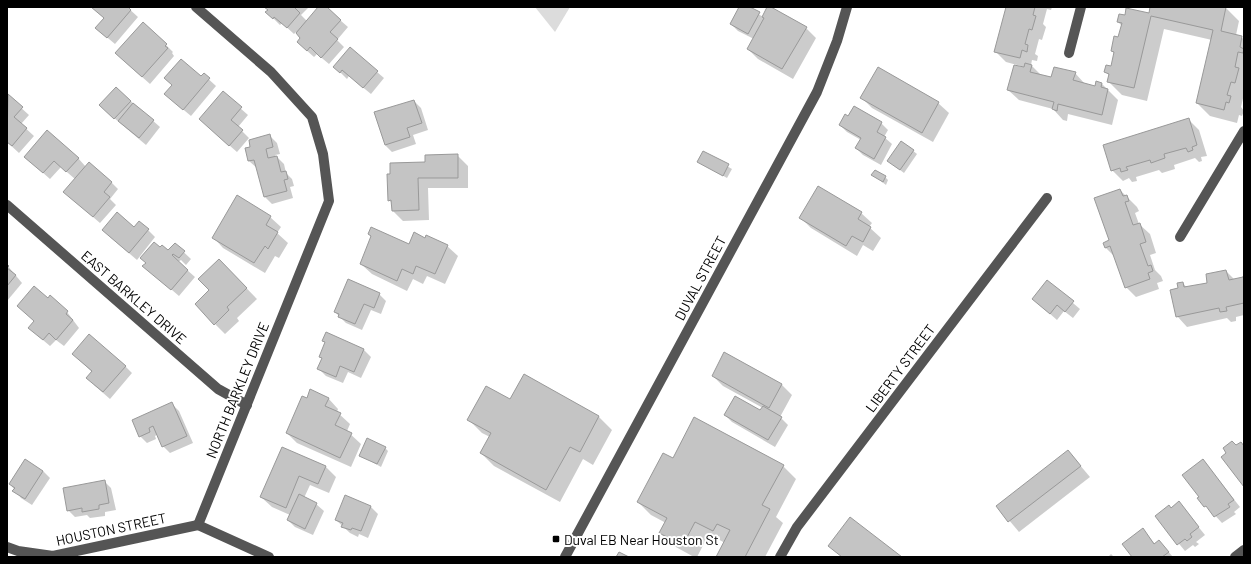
<svg xmlns="http://www.w3.org/2000/svg" width="1251" height="564" font-family="Barlow,sans-serif">
<style>
.green{fill:#dcdcdc}
.shadow{fill:#0003}
.building{fill:#c4c4c4;stroke:#999}
.lines{fill:none;stroke-linecap:round;stroke-linejoin:round}
.minor{stroke:#555;stroke-width:10}
.poi-dot{fill:#000;stroke:#fff;stroke-width:1.5}
.labels{text-anchor:middle;dominant-baseline:central;stroke-width:4;stroke-linejoin:round;paint-order:stroke}
.street-label{font-size:14px;fill:#000;stroke:#fff}
.poi-label{font-size:14px;fill:#000;stroke:#fff;text-anchor:start}
</style>
<rect width="100%" height="100%" fill="#fff"/>
<polygon class="green" points="535,7 570,7 555,32"/>
<g class="shadow">
<polygon points="92,7 127,7 138,17 115,44 103,34 104,18"/>
<polygon points="264,7 309,7 301,15 307,21 320,7 325,7 348,27 337,40 344,47 329,64 317,54 314,57 305,49 302,38 296,32 294,34 282,23 280,25 267,12 269,11"/>
<polygon points="740,7 748,7 763,17 769,7 806,28 816,38 793,79 758,59 748,49 754,39 738,31 731,24"/>
<polygon points="1007,7 1052,7 1051,10 1047,9 1043,24 1046,27 1042,40 1039,39 1035,54 1038,56 1037,61 1032,60 1031,65 1041,75 1052,78 1075,73 1085,84 1096,87 1102,84 1118,100 1112,125 1068,114 1067,121 1063,120 1053,109 1019,100 1008,90 1025,67 1006,62 995,51"/>
<polygon points="1151,7 1225,7 1239,21 1236,35 1244,39 1244,94 1241,107 1244,111 1242,116 1239,115 1237,123 1210,116 1197,103 1212,40 1164,29 1147,101 1122,95 1108,81 1110,76 1106,72 1112,67 1115,54 1112,51 1119,39 1122,26 1118,22 1125,16 1150,14"/>
<polygon points="166,45 173,52 172,53 174,56 150,84 123,60"/>
<polygon points="335,67 377,72 384,78 371,94 349,76 347,79"/>
<polygon points="204,75 216,86 191,116 173,101"/>
<polygon points="116,88 160,127 146,145 107,112"/>
<polygon points="223,93 248,115 238,127 249,138 237,152 207,126"/>
<polygon points="8,96 29,115 21,124 34,136 19,153 7,142"/>
<polygon points="862,98 938,103 949,113 933,142 872,108"/>
<polygon points="414,101 421,108 428,130 413,135 416,144 392,152 385,145"/>
<polygon points="1188,119 1199,130 1207,156 1201,157 1202,161 1199,162 1195,158 1174,165 1175,169 1162,173 1159,170 1136,177 1137,181 1132,182 1129,178 1123,181 1112,170"/>
<polygon points="881,123 888,130 884,137 892,144 881,165 863,155 856,148 861,140 847,132 840,125"/>
<polygon points="270,136 277,143 280,154 275,155 284,164 286,173 292,179 294,186 290,187 293,198 272,204 265,197 257,168 249,161 251,147"/>
<polygon points="902,142 917,154 904,173 892,164"/>
<polygon points="704,153 732,169 727,178 699,162"/>
<polygon points="457,155 468,166 468,188 428,188 429,220 403,221 393,211 393,204 389,200 426,162"/>
<polygon points="25,157 78,158 86,167 111,182 118,189 110,199 116,205 100,223 72,199 75,179 61,167 50,179"/>
<polygon points="873,175 885,177 888,180 886,185"/>
<polygon points="1120,190 1137,207 1139,211 1135,213 1139,224 1150,234 1156,253 1150,255 1155,270 1161,276 1163,281 1157,283 1159,289 1136,297 1126,287 1115,257 1105,247 1110,241"/>
<polygon points="861,213 872,223 869,227 881,238 873,251 863,245 857,256 811,228 801,218"/>
<polygon points="270,217 281,227 277,233 288,243 279,258 275,256 265,273 223,248 213,237"/>
<polygon points="134,228 148,230 155,237 137,260 110,237"/>
<polygon points="369,234 410,246 425,239 447,246 458,256 445,284 427,276 423,284 413,279 407,291 372,274 361,264 371,237"/>
<polygon points="175,244 191,259 186,265 181,260 178,262 195,277 179,296 144,266 160,249 168,252"/>
<polygon points="7,265 22,283 7,301"/>
<polygon points="229,270 257,299 237,318 239,321 225,334 215,324"/>
<polygon points="1226,271 1235,280 1244,278 1244,276 1244,315 1236,317 1236,321 1231,322 1227,318 1187,327 1177,316 1180,289 1183,283 1187,288 1209,284"/>
<polygon points="1047,281 1080,309 1073,318 1064,311 1057,320 1033,299"/>
<polygon points="379,294 386,301 381,314 371,310 362,330 346,323 335,312"/>
<polygon points="48,299 67,312 79,328 64,346 56,340 50,346 37,335"/>
<polygon points="327,333 364,350 371,357 361,378 348,372 343,383 326,376 319,369 323,359 320,357 326,343 324,341"/>
<polygon points="73,354 125,366 132,373 110,399 94,385 92,372"/>
<polygon points="725,354 782,385 792,395 780,417 788,425 775,447 732,422 725,415 760,412 763,408 723,386 713,376"/>
<polygon points="524,376 599,417 612,430 593,465 583,459 560,502 494,466 481,453 490,437 482,433 469,420 510,401"/>
<polygon points="328,398 338,409 337,412 350,424 347,431 361,444 351,467 297,443 287,433 307,399"/>
<polygon points="172,404 179,411 193,443 170,453 163,446 158,434 155,436 156,439 147,443 140,436"/>
<polygon points="282,448 325,466 336,477 329,493 310,485 304,498 316,504 324,511 313,535 295,527 288,520 290,515 272,507 261,497"/>
<polygon points="385,448 388,451 381,467 360,455"/>
<polygon points="1068,451 1090,477 1019,532 997,506"/>
<polygon points="673,460 783,466 796,479 776,517 783,523 765,557 717,557 725,543 709,534 697,557 694,557 674,546 660,533 666,523 651,515 638,502"/>
<polygon points="1203,460 1240,507 1234,512 1236,514 1222,523 1199,498 1200,497"/>
<polygon points="43,471 50,478 32,505 21,498 10,484"/>
<polygon points="104,481 111,488 116,510 105,512 105,516 90,518 87,515 75,517 68,510"/>
<polygon points="346,497 371,507 378,514 368,538 359,534 358,537 350,533 336,520"/>
<polygon points="1179,503 1205,535 1196,542 1199,544 1195,547 1193,545 1185,551 1156,516"/>
<polygon points="1143,530 1155,544 1159,541 1173,557 1133,557"/>
<polygon points="1111,554 1114,557 1108,557"/>
</g>
<g class="building">
<polygon points="91,7 128,7 131,10 107,38 95,28 104,18"/>
<polygon points="264,7 296,7 295,8 300,13 287,28 274,17 273,19 265,12 268,10"/>
<polygon points="318,7 327,7 341,20 330,32 338,39 321,58 310,47 307,51 297,42 300,38 296,33"/>
<polygon points="739,7 750,7 760,12 748,34 730,24"/>
<polygon points="767,7 771,7 807,27 782,69 747,49 764,18 762,17"/>
<polygon points="1006,7 1035,7 1033,15 1036,16 1032,30 1029,29 1025,44 1028,45 1027,52 1022,50 1020,58 994,52"/>
<polygon points="1150,7 1226,7 1221,31 1242,36 1240,47 1244,49 1243,53 1238,52 1235,67 1239,68 1235,83 1231,82 1227,95 1231,96 1229,103 1226,102 1224,110 1196,103 1213,30 1151,16 1134,88 1107,82 1109,74 1104,72 1106,65 1111,66 1114,52 1111,51 1114,36 1118,37 1122,23 1117,22 1119,14 1125,15 1126,8 1149,13"/>
<polygon points="143,22 167,44 165,46 168,48 142,77 115,53"/>
<polygon points="350,47 378,71 363,88 342,70 340,73 333,67"/>
<polygon points="181,59 201,76 204,73 210,78 183,110 164,94 172,85 164,78"/>
<polygon points="1025,63 1032,65 1030,72 1051,77 1054,67 1076,72 1073,80 1095,86 1096,81 1102,83 1101,87 1108,89 1102,115 1058,104 1057,111 1052,109 1054,102 1007,90 1014,65 1024,67"/>
<polygon points="878,67 939,102 922,133 860,98"/>
<polygon points="116,87 131,101 114,119 99,105"/>
<polygon points="223,91 242,107 231,120 243,130 229,146 199,119"/>
<polygon points="8,94 23,107 14,117 27,128 12,146 7,142"/>
<polygon points="414,100 422,123 407,128 410,137 385,145 374,112"/>
<polygon points="133,103 154,120 139,138 118,121"/>
<polygon points="854,106 882,122 877,132 886,137 874,159 855,148 861,138 839,125 845,114 848,116"/>
<polygon points="1189,118 1197,145 1192,147 1193,150 1188,152 1186,148 1164,154 1165,158 1151,163 1150,160 1126,167 1128,170 1121,172 1120,168 1111,171 1103,145"/>
<polygon points="47,130 79,158 66,172 54,161 43,173 24,157"/>
<polygon points="270,134 273,147 266,149 268,158 277,156 281,172 286,171 288,179 284,180 287,191 264,197 254,160 248,161 245,148 250,147 249,140"/>
<polygon points="901,141 914,150 900,170 887,161"/>
<polygon points="703,151 729,164 723,176 697,162"/>
<polygon points="458,154 458,178 418,178 419,210 392,211 391,200 388,201 387,174 390,174 390,163 425,162 425,155"/>
<polygon points="89,162 112,182 104,192 110,197 93,217 63,192"/>
<polygon points="875,170 886,176 883,182 871,175"/>
<polygon points="818,186 862,212 858,219 871,227 863,242 852,236 846,246 799,218"/>
<polygon points="1120,189 1123,196 1127,195 1129,201 1125,202 1133,225 1140,223 1146,242 1140,244 1148,266 1151,265 1153,271 1148,273 1150,279 1125,288 1110,246 1105,248 1103,243 1109,240 1094,198"/>
<polygon points="237,195 271,216 266,225 278,232 268,249 265,246 254,263 212,238"/>
<polygon points="117,212 134,227 139,221 149,229 129,253 102,230"/>
<polygon points="371,227 409,244 414,232 425,238 426,235 448,245 435,274 416,266 413,274 402,269 397,281 360,264 371,236 368,234"/>
<polygon points="154,242 160,247 162,245 168,250 175,243 185,251 179,258 173,254 172,255 188,270 171,290 142,266 146,263 140,258"/>
<polygon points="219,259 247,288 227,307 229,310 214,325 195,304 209,290 198,279"/>
<polygon points="7,264 9,266 7,268 16,275 7,286"/>
<polygon points="1226,270 1229,280 1243,277 1244,275 1244,303 1226,307 1227,311 1220,312 1219,308 1176,317 1170,290 1178,288 1177,283 1183,282 1184,287 1207,283 1206,274"/>
<polygon points="348,279 380,293 374,308 364,304 355,324 338,317 339,314 334,312"/>
<polygon points="1047,280 1074,301 1065,312 1057,305 1050,314 1032,299"/>
<polygon points="34,286 48,298 50,295 68,311 66,314 73,320 56,340 49,333 43,340 28,328 34,321 17,306"/>
<polygon points="326,332 364,349 354,372 340,366 336,377 317,369 322,358 319,357 325,342 322,341"/>
<polygon points="89,334 126,366 103,392 86,378 92,371 72,354"/>
<polygon points="724,352 782,384 769,408 712,376"/>
<polygon points="524,374 599,416 580,452 570,447 546,490 480,453 491,433 467,420 486,386 510,399"/>
<polygon points="310,389 329,398 325,406 341,413 335,425 352,433 340,458 286,433 302,396 307,398"/>
<polygon points="735,396 760,410 763,406 782,417 768,440 724,415"/>
<polygon points="172,402 187,436 162,447 153,426 149,428 150,432 139,437 132,420"/>
<polygon points="694,417 784,465 762,505 770,509 745,557 716,557 730,530 717,524 713,531 695,522 683,545 659,533 667,518 637,502 663,453 673,458"/>
<polygon points="367,438 386,447 377,464 359,456"/>
<polygon points="1232,441 1236,445 1241,442 1244,446 1244,487 1221,457 1226,453 1223,448"/>
<polygon points="282,447 326,466 318,484 299,476 286,508 260,497"/>
<polygon points="1068,450 1081,466 1008,522 996,506"/>
<polygon points="25,459 43,471 25,499 12,491 15,488 9,484"/>
<polygon points="1203,459 1234,500 1228,504 1230,507 1214,517 1206,506 1204,507 1197,498 1199,497 1182,475"/>
<polygon points="105,480 109,503 99,505 99,509 82,512 82,508 67,511 63,488"/>
<polygon points="299,494 317,503 305,529 287,520"/>
<polygon points="345,495 371,506 361,531 352,528 351,530 341,527 343,523 335,520"/>
<polygon points="1179,501 1199,527 1190,534 1192,537 1187,541 1185,539 1177,545 1155,516 1169,505 1171,508"/>
<polygon points="850,517 902,557 842,557 828,546"/>
<polygon points="1143,528 1154,544 1159,540 1169,552 1162,557 1132,557 1122,544"/>
<polygon points="619,552 629,557 616,557"/>
</g>
<g class="lines">
<g class="minor">
<polyline points="196,7 271,72 312,117 323,154 329,201 198,525"/>
<polyline points="1069,53 1081,7"/>
<polyline points="7,205 218,389 247,405"/>
<polyline points="1180,237 1244,131"/>
<polyline points="198,525 269,557"/>
<polyline points="7,547 18,551 53,556 198,525"/>
<polyline points="565,557 817,92 837,41 847,7"/>
<polyline points="780,557 797,527 1047,198"/>
<polyline points="1235,557 1244,550"/>
</g>
</g>
<rect class="poi-dot" x="552" y="535" width="8" height="8" rx="2"/>
<g class="labels">
<g class="street-label">
<text transform="translate(700 278) rotate(-62)">DUVAL STREET</text>
<text transform="translate(134 297) rotate(41)">EAST BARKLEY DRIVE</text>
<text transform="translate(900 368) rotate(-53)">LIBERTY STREET</text>
<text transform="translate(237 390) rotate(-68)">NORTH BARKLEY DRIVE</text>
<text transform="translate(111 529) rotate(-12)">HOUSTON STREET</text>
</g>
<g class="poi-label">
<text x="564" y="539">Duval EB Near Houston St</text>
</g>
</g>
<rect width="1251" height="564" fill="none" stroke="#000000" stroke-width="16"/>
</svg>
